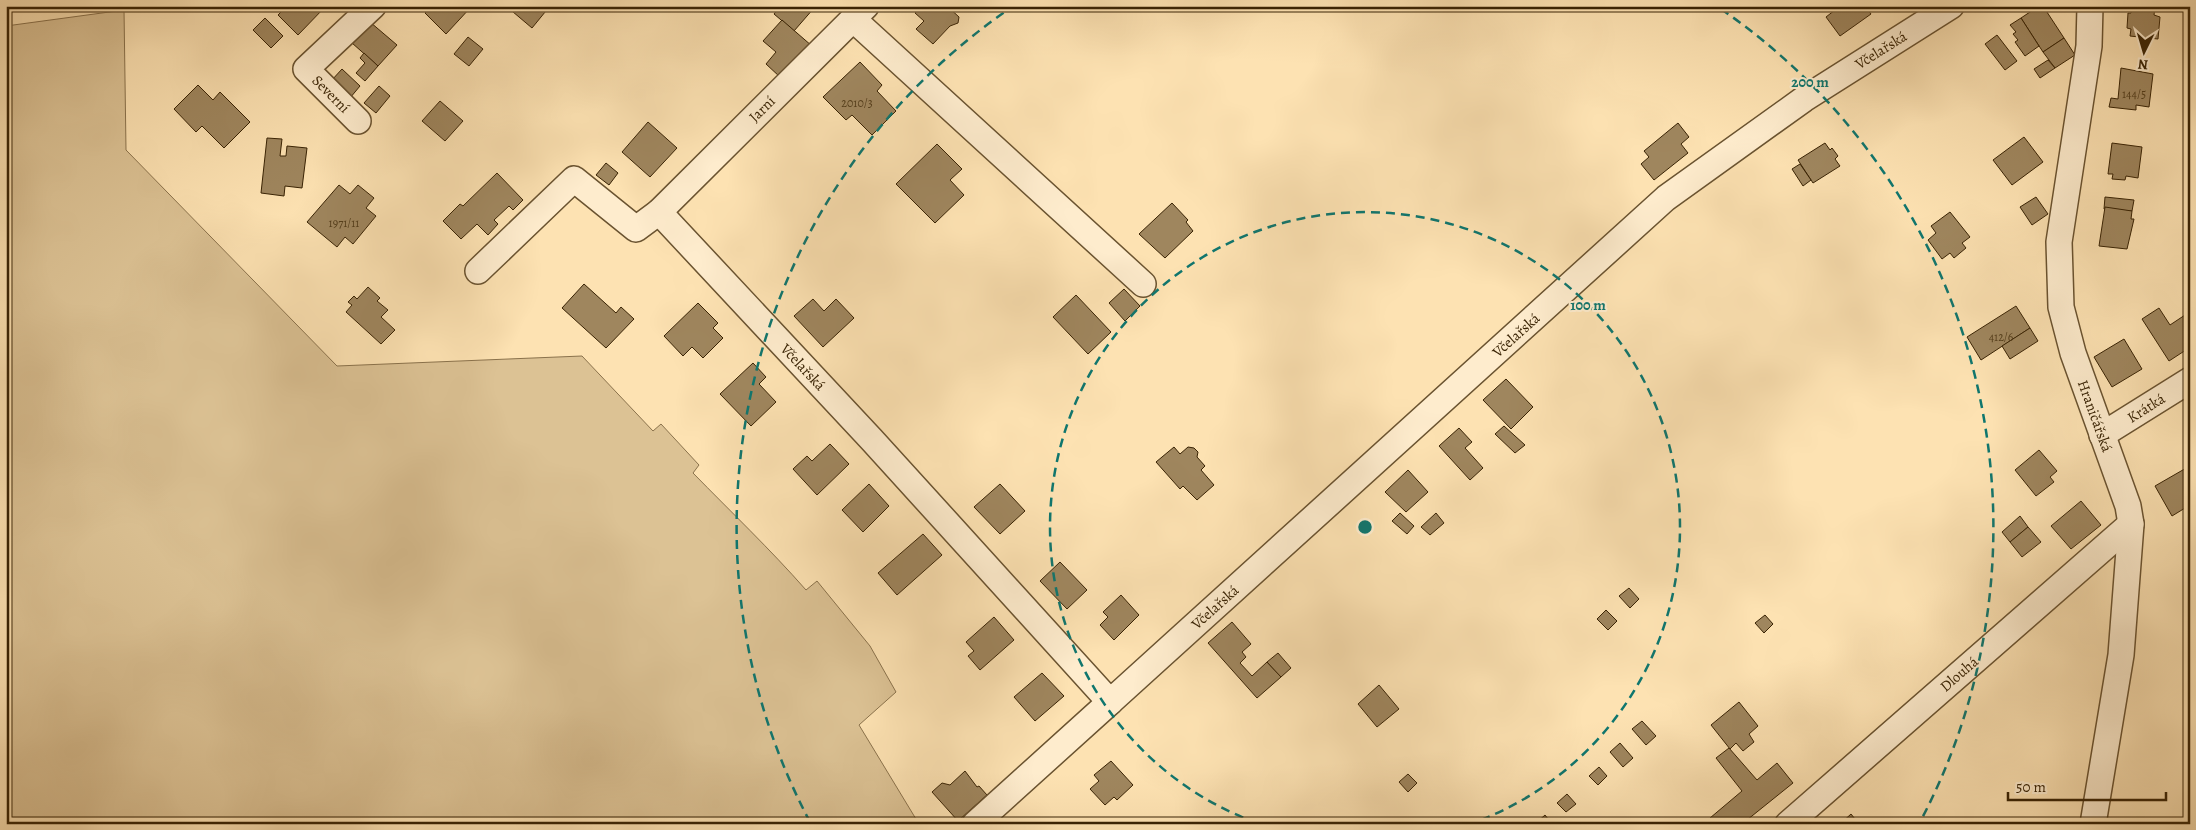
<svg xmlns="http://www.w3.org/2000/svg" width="2196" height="830" font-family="Alegreya,serif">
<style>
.green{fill:#dcc294;stroke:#8a724c}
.building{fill:#9f865e;stroke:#392304}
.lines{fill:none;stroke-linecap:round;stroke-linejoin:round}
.minor-casing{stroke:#6a5330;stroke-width:28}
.minor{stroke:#feeccd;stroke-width:25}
.ring{fill:none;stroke:#0f766e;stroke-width:2.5;stroke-dasharray:9 6}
.labels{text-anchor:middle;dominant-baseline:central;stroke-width:4;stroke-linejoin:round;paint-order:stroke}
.number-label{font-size:12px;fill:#523c1a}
.street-label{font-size:15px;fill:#392304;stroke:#feeccd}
.centre{fill:#0f766e;stroke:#feeccd;stroke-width:2.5}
.ring-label{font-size:15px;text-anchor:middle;font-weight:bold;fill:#0f766e;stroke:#feeccd;stroke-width:4;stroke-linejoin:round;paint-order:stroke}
</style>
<rect width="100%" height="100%" fill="#fde2b2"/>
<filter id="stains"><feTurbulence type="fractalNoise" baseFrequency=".004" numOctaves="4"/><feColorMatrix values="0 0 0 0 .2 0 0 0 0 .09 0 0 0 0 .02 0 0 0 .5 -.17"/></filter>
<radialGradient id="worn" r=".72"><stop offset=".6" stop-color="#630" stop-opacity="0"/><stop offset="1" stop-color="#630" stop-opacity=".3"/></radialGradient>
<path class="green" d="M124 10 126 150 337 366 582 356 653 431 661 424 699 465 693 473C731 512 770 549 806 590L817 581 870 646 896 692 859 725 919 824H6V26Z"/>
<g class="building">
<polygon points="287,6 330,6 327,10 325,7 298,35 278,15"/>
<polygon points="431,6 470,6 471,7 446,34 425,13"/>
<polygon points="506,6 550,6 532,28"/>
<polygon points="772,6 811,6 814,8 794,31 774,14 777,10"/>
<polygon points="921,6 947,6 959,17 958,23 950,26 933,44 916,29 924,21 915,13"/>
<polygon points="1560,6 1571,6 1565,12"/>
<polygon points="1832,6 1865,6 1871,14 1840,36 1826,17 1835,10"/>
<polygon points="2039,6 2043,6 2064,38 2043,52 2021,18"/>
<polygon points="2132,6 2155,6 2154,15 2160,17 2158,39 2130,36 2131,29 2127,28 2128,13 2131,13"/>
<polygon points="265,18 283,36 271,48 253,30"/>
<polygon points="2021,18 2039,46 2025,56 2015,42 2018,40 2013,34 2016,32 2010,25"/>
<polygon points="782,20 812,46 780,77 766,64 776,52 763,41"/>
<polygon points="370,22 397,45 378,66 352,43"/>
<polygon points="1997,35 2017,61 2005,70 1985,44"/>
<polygon points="468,37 483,49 469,66 454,54"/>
<polygon points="2064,38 2075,55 2055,68 2043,52"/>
<polygon points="364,53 378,66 365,81 356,73 365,63 360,58"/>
<polygon points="2048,60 2055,68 2040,78 2034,69"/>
<polygon points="860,62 882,85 877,91 896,111 872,135 852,115 846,120 823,97"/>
<polygon points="2121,68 2153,74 2149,107 2136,105 2136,110 2109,107 2111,98 2118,99"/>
<polygon points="342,69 360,86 350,98 331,81"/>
<polygon points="198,85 213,100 220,92 250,122 224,148 202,126 196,132 174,109"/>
<polygon points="379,86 390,96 376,113 364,103"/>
<polygon points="440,101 463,121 445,141 422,121"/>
<polygon points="648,122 677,148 650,177 622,152"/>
<polygon points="1678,123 1689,137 1681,144 1688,153 1654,180 1641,164 1649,157 1644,151"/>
<polygon points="2024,137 2043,162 2012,185 1993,160"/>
<polygon points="267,138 282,139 280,156 286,156 287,146 307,148 302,188 285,186 284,196 261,193"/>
<polygon points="1825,143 1830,150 1832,148 1838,156 1835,159 1840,166 1813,183 1798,160"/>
<polygon points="2112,143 2142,147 2138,178 2126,176 2125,180 2112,179 2113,174 2108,174"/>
<polygon points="937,144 962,169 950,180 964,195 935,223 896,184"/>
<polygon points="606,163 618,173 609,185 596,175"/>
<polygon points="1800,164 1811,180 1803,186 1792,169"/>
<polygon points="497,173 523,200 513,210 509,206 494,220 498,224 488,235 477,224 461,239 443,221 460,204 463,206"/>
<polygon points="339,185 350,194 358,185 374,198 366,208 376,216 353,244 345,237 337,247 307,222"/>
<polygon points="2036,197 2048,214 2032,225 2020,207"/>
<polygon points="2105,197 2134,200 2132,211 2104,209"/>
<polygon points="1172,203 1188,220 1186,222 1193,231 1165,258 1139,234"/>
<polygon points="2105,207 2132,211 2131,219 2134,219 2127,249 2099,246"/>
<polygon points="1950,212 1970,237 1962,243 1966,248 1954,258 1950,253 1942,259 1928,240 1936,233 1931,226"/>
<polygon points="584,284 616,313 621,307 634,319 606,348 562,308"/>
<polygon points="368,287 380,298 377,301 388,310 381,317 395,330 381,344 346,312 352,305 348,302 354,296 357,299"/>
<polygon points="1124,289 1140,306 1125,321 1109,303"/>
<polygon points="1076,295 1111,332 1088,354 1053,317"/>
<polygon points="813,299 824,311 836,299 854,318 823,347 794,316"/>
<polygon points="698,303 718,323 713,328 723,338 703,358 692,347 683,356 664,336"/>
<polygon points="2016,306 2030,328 1981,360 1967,337"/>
<polygon points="2159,308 2170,325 2185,315 2190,323 2190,350 2189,348 2169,361 2142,319"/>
<polygon points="2030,328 2038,341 2010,359 2002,346"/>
<polygon points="2124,339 2142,369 2112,387 2094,357"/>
<polygon points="753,363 766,377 759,384 776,402 751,426 720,394"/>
<polygon points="1506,379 1533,407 1511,429 1483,400"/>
<polygon points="1504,426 1525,445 1515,453 1495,434"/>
<polygon points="1459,428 1472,442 1465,448 1483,468 1470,480 1439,446"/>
<polygon points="830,444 849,464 817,495 793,469 807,456 812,461"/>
<polygon points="1174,447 1180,454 1188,447 1194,448 1198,452 1197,457 1205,466 1201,470 1214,485 1197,500 1183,486 1180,489 1156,462"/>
<polygon points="2039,450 2057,471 2050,477 2054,482 2036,496 2015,470"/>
<polygon points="2188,467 2190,471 2190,505 2172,516 2155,486"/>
<polygon points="1408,470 1428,492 1406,512 1385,492"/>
<polygon points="869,484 889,506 863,532 842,510"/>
<polygon points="1000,484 1025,511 1000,534 974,507"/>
<polygon points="2081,501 2101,525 2071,549 2051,526"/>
<polygon points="1400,513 1414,526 1407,534 1392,521"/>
<polygon points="1436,513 1444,523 1430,535 1421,527"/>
<polygon points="2020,516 2028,527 2010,542 2002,532"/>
<polygon points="2028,527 2041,542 2022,557 2010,542"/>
<polygon points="923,534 942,555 897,595 878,573"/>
<polygon points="1060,562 1087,590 1067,609 1040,581"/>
<polygon points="1629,588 1639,599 1630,608 1619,596"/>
<polygon points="1121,595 1139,615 1114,640 1100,625 1108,617 1103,612"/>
<polygon points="1606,610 1617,621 1608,630 1597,619"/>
<polygon points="1765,615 1773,624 1764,633 1755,623"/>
<polygon points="994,617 1014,640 980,670 968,656 974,651 966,642"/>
<polygon points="1232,622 1251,644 1242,652 1246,657 1240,663 1252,676 1267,662 1281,677 1257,698 1208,643"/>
<polygon points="1278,653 1291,668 1281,677 1267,662"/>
<polygon points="1042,673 1064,696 1035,721 1014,697"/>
<polygon points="1379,685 1399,709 1377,727 1358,704"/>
<polygon points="1739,702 1758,726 1749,734 1754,742 1743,751 1736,743 1730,749 1711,725"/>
<polygon points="1642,721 1656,736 1646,745 1632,729"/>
<polygon points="1620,743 1633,758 1623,767 1610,752"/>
<polygon points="1729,748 1757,780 1777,763 1793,783 1742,824 1715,824 1710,818 1742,791 1716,758"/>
<polygon points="1111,761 1133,785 1117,800 1114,797 1105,805 1090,789 1099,781 1094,775"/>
<polygon points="1599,767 1607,776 1598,785 1589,776"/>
<polygon points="965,771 977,787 979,786 987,795 958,821 932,792 942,783 950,785"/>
<polygon points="1408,774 1417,783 1408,792 1399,782"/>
<polygon points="1567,794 1576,804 1566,812 1557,803"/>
<polygon points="1851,814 1859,824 1840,824"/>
<polygon points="1545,815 1552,824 1535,824"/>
</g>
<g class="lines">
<g class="minor-casing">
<g id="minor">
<polyline points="2090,6 2089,46 2059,242 2061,307 2073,353 2128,506 2131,524 2121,655 2093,824"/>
<polyline points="853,19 1143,284"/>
<polyline points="358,121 306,69 373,6"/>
<polyline points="659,212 872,440 1110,702 1666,198 1804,99 1951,6"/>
<polyline points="478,271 574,179 636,229 659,212 866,6"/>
<polyline points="2102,435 2190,380"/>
<polyline points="975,824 1110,702"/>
<polyline points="1788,824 2131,524"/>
</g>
</g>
<use href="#minor" class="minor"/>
</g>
<g class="ring">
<path d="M1257 823A315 315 0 1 1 1473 823"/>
<path d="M810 822A629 629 0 0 1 1009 9M1721 9A629 629 0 0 1 1920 822"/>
</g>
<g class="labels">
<g class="number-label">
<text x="2134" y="94">144/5</text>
<text x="857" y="103">2010/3</text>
<text x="344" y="223">1971/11</text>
<text x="2001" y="337">412/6</text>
</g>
<g class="street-label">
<text transform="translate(1881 50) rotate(-32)">Včelařská</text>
<text transform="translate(331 94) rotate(45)">Severní</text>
<text transform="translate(762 109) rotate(-45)">Jarní</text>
<text transform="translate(1516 335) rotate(-42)">Včelařská</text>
<text transform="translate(803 367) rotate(47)">Včelařská</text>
<text transform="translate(2146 408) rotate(-32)">Krátká</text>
<text transform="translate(2095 416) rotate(70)">Hraničářská</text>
<text transform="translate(1215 607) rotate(-42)">Včelařská</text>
<text transform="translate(1959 674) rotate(-41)">Dlouhá</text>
</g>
</g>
<circle cx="1365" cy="527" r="8" class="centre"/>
<g class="ring-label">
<text x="1810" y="87">200 m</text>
<text x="1588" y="310">100 m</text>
</g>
<rect width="2196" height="830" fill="none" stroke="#fde2b2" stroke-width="25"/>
<rect x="8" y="8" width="2181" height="815" fill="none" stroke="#392304" stroke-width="2.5"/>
<rect x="12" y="12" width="2171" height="805" fill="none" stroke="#392304"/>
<g transform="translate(2144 52) rotate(185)" stroke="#feeccd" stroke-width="4" paint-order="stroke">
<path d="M0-4L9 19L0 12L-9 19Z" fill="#392304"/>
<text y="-8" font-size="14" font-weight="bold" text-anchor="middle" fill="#392304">N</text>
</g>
<path d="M2008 792v8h158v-8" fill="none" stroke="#392304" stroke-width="2.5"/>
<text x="2016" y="792" font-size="15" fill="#392304" stroke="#feeccd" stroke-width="4" paint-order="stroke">50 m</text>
<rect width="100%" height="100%" filter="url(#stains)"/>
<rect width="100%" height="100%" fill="url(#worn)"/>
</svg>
